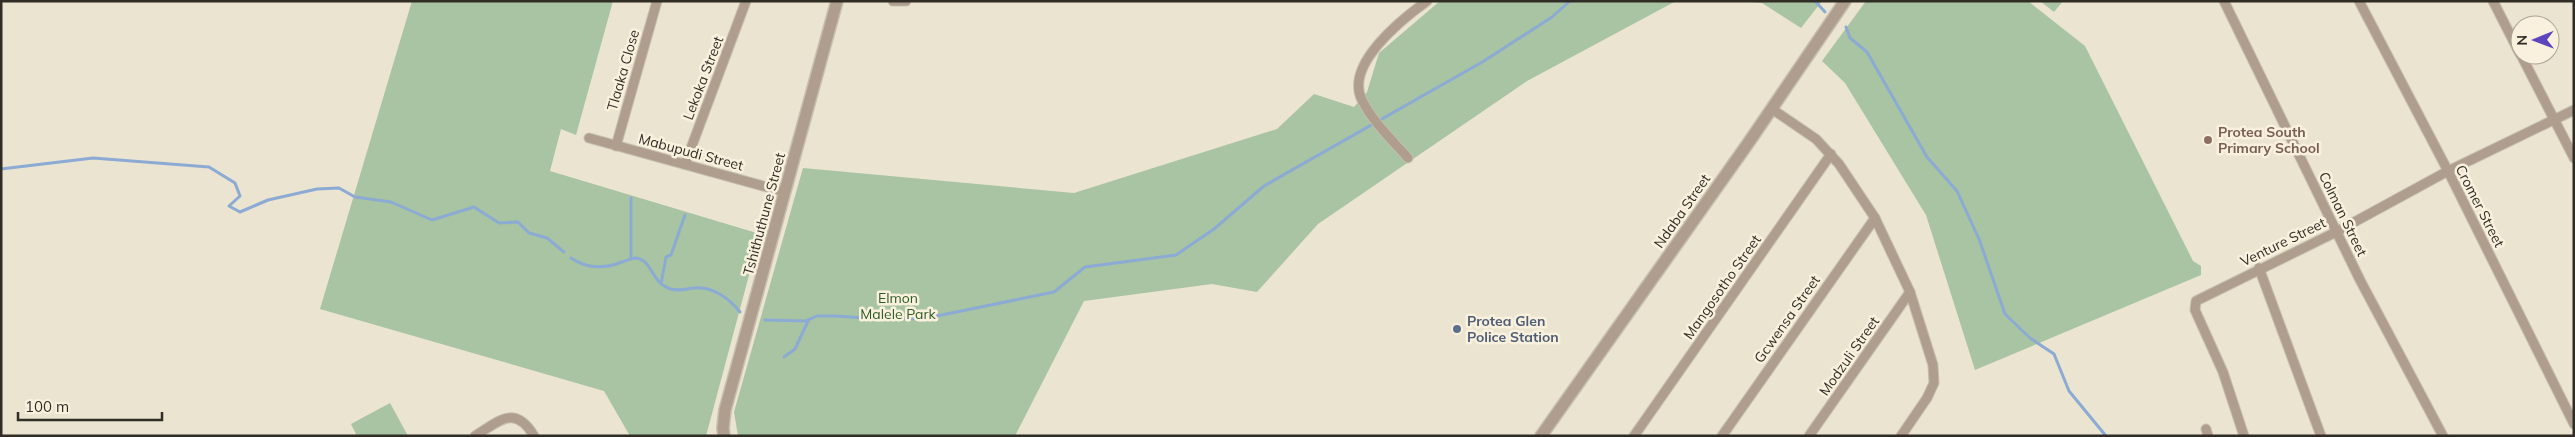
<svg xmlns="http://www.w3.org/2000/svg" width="2575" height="437" font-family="Mulish,sans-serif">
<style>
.green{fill:#a8c4a2}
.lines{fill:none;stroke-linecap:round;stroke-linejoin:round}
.stream{stroke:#8cabd4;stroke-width:3}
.minor-casing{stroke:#c6bfaf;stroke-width:11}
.tertiary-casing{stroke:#c6bfaf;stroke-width:14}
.minor{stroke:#af9e8d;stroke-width:9}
.tertiary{stroke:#af9e8d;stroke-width:11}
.education-dot{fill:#8d6e63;stroke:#f9f1de;stroke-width:2}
.service-dot{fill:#5c6f8a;stroke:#f9f1de;stroke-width:2}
.labels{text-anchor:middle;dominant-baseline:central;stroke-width:5;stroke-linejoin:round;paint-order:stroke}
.street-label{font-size:14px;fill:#302d26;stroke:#f9f1de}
.education-label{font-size:14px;font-weight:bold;fill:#785e54;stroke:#f9f1de;text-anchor:start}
.park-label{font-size:14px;fill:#2e5c26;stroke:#f9f1de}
.service-label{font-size:14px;font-weight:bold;fill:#4e5e75;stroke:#f9f1de;text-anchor:start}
</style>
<rect width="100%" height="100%" fill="#ebe4d1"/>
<g class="green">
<polygon points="412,1 613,1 576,135 561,129 550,171 760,234 706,436 630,436 604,391 320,309"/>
<polygon points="1440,1 1676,1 1527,81 1318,224 1257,292 1212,284 1084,301 1015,436 738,436 734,412 803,168 1074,193 1277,129 1314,94 1354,107 1367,92 1379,53"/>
<polygon points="1739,1 1822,1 1801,28 1762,3"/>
<polygon points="1866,1 2028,1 2085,46 2193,261 2201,266 2201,275 1975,370 1926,215 1845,83 1822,61"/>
<polygon points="2040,1 2063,1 2054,12"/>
<polygon points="390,403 408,436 357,436 351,424"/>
</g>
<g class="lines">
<g class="stream">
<polyline points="1815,1 1825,12"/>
<polyline points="1846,27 1850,38 1867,52 1927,157 1957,191 1979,239 2005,314 2030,338 2054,354 2069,391 2106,436"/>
<polyline points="1,169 93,158 209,167 235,183 240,196 229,206 240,212 268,200 317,189 339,188 355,197 391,202 432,220 474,207 499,223 518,222 529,233 547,238 564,252"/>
<polyline points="631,198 631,259"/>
<path d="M571 258C587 269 604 269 622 262 626 261 631 258 636 258 652 260 651 281 668 288 676 292 686 289 694 288 712 286 729 298 740 312"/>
<polyline points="661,284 666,257 671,255 685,215"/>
<polyline points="765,320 806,321 817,316 836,316 877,319 892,315 908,319 927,318 1054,292 1085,267 1176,255 1214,229 1264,186 1484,61 1552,17 1570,1"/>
<polyline points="784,357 795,349 809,319"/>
</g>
<g class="minor-casing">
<g id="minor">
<polyline points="893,1 906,1"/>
<polyline points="2224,1 2360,280 2443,436"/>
<polyline points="2359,1 2448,171 2574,424"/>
<polyline points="2493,1 2520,54"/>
<polyline points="2521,55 2574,158"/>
<polyline points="1772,109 1816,139 1839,164 1875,218 1910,292 1933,365 1934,383 1927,398 1901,436"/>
<polyline points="589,138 785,192"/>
<polyline points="616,146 657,1"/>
<path d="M1408 158C1392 140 1372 121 1362 100 1344 65 1402 19 1427 1"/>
<polyline points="685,164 746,1"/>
<polyline points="2259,268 2321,436"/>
<polyline points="2206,429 2208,436"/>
<path d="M475 436C499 421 515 404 534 436"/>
<polyline points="1634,436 1831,154"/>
<polyline points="1722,436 1875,218"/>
<polyline points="1809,436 1910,292"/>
<polyline points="2244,436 2223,372 2195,310 2196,301 2336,232 2448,171 2574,110"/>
</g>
</g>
<g class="tertiary-casing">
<g id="tertiary">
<polyline points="724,436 723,428 725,410 837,1"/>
<polyline points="1541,436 1749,142 1845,1"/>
</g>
</g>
<use href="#minor" class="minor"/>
<use href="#tertiary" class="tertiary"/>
</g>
<circle class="education-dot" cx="2208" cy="140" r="5"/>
<circle class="service-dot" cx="1457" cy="329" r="5"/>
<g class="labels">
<g class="street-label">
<text transform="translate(623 70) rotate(-74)">Tlaaka Close</text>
<text transform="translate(703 78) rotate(-69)">Lekoka Street</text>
<text transform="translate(691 152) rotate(15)">Mabupudi Street</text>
<text transform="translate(2480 206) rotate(63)">Cromer Street</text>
<text transform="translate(1682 211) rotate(-55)">Ndaba Street</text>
<text transform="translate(764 214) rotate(-75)">Tshithuthune Street</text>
<text transform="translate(2343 214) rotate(64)">Colman Street</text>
<text transform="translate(2283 242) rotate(-26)">Venture Street</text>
<text transform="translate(1722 287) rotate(-55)">Mangosotho Street</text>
<text transform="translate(1787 319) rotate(-55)">Gcwensa Street</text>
<text transform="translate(1849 356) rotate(-55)">Modzuli Street</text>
</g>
<g class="education-label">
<text x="2218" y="132">Protea South<tspan x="2218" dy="16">Primary School</tspan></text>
</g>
<g class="park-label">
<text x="898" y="298">Elmon<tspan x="898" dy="16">Malele Park</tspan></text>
</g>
<g class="service-label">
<text x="1467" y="321">Protea Glen<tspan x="1467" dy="16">Police Station</tspan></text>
</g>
</g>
<rect width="2575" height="437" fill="none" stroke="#302d26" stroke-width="5"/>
<g transform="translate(2535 40) rotate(269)"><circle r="24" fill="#f9f1de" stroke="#a9a394"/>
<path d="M0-4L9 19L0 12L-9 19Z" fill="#5b44bc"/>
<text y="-8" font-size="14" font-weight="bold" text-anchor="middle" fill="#302d26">N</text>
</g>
<path d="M18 412v8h144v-8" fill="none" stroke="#302d26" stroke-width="2.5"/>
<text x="25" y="412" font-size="15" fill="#302d26" stroke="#f9f1de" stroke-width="4" paint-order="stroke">100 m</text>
</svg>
